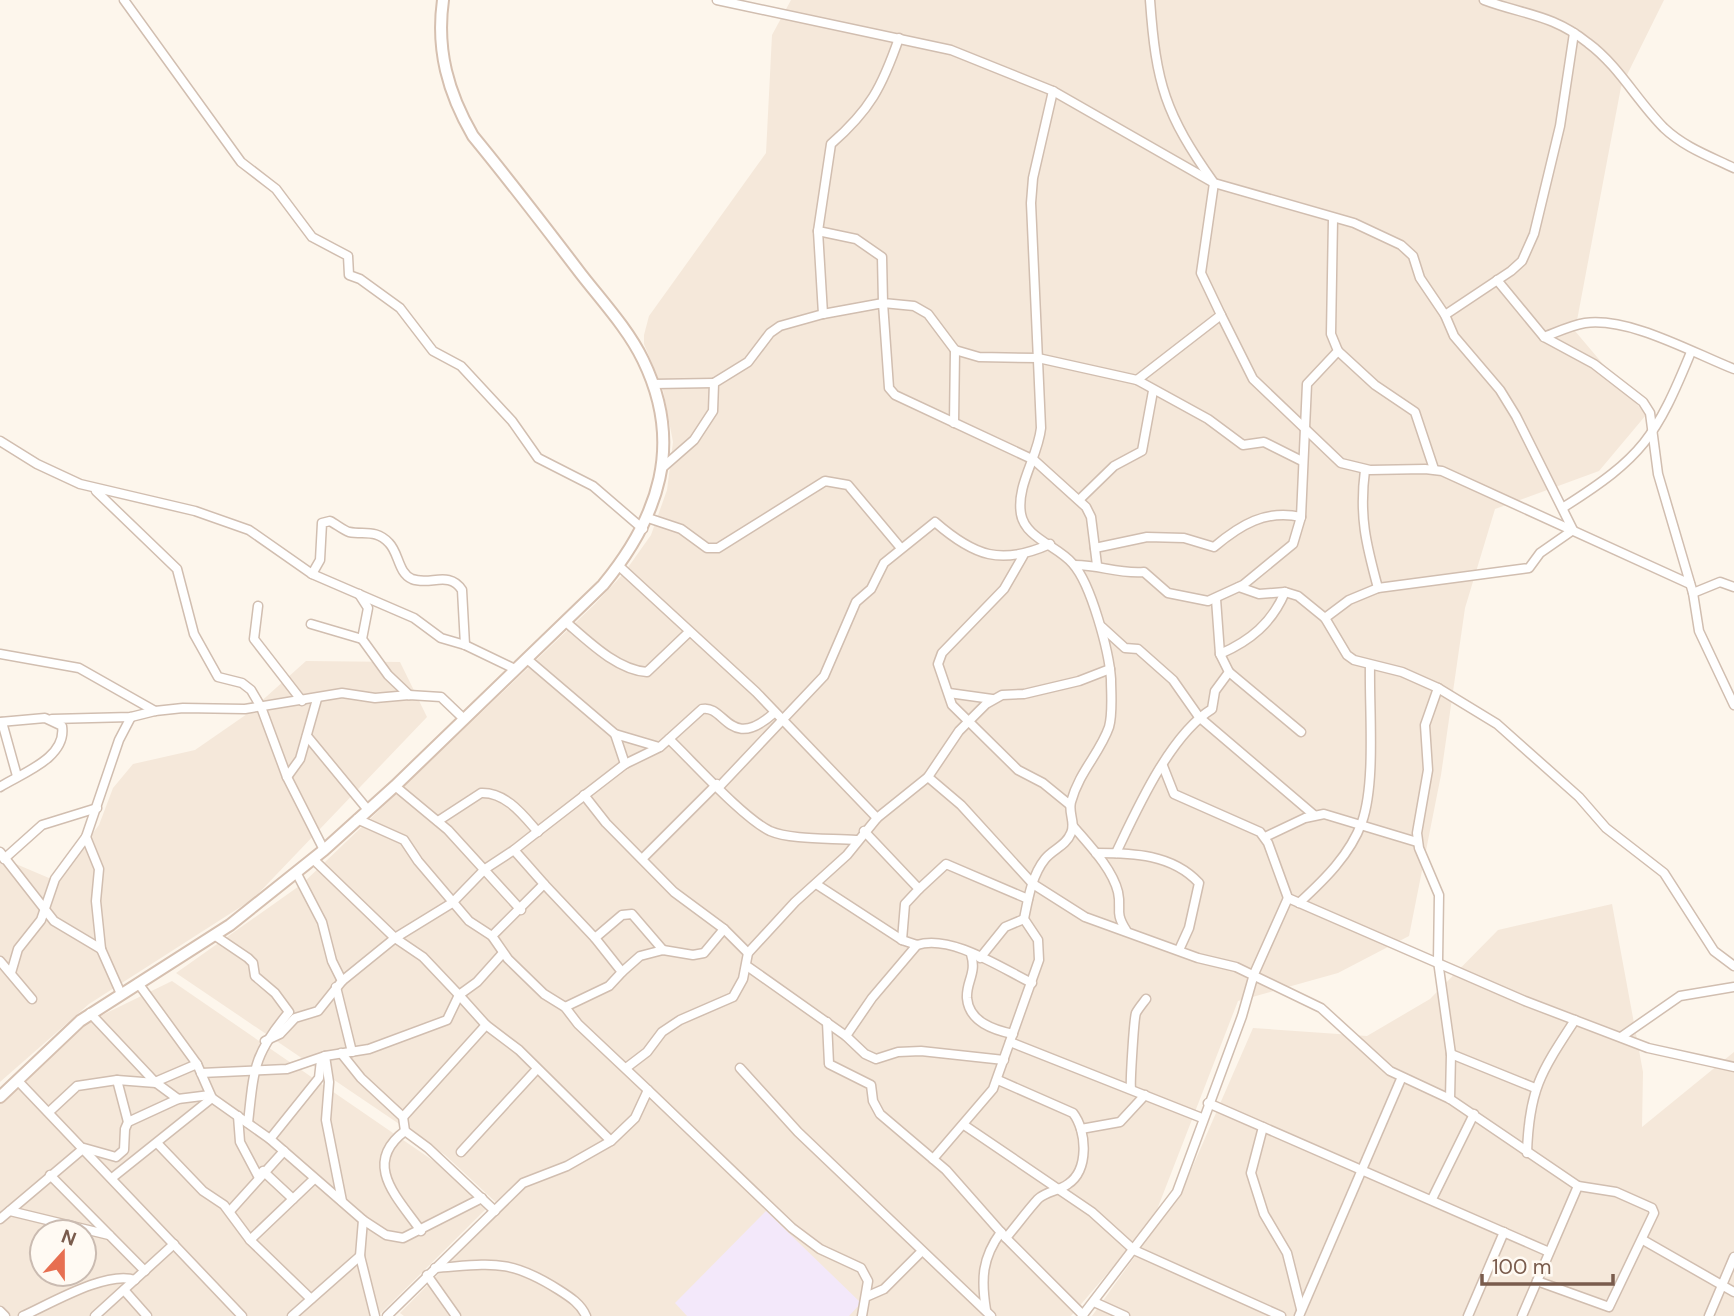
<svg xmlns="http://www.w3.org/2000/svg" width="1734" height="1316" font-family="'DM Sans',sans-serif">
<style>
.residential{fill:#f5e8da;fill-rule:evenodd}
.education{fill:#f3e8fa}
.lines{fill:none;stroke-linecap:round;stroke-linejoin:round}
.street-casing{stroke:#d1beb0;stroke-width:11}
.secondary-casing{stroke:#d6c0b0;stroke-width:14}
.street{stroke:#fff;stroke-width:8}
.secondary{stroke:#fff;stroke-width:10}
</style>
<rect width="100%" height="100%" fill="#fdf6ec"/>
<g class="residential">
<polygon points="791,0 1664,0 1621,87 1575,331 1646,415 1599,471 1495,509 1465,608 1441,775 1409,936 1338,973 1238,1001 1153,1220 1071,1316 404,1316 400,1313 503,1209 445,1155 176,973 302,884 595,604 624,573 651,535 667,490 673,442 663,390 644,344 644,335 649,316 766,153 772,35"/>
<polygon points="306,661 400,662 427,717 253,899 89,1004 0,1082 0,852 16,864 56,881 99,825 113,788 133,764 195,750 247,714"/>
<polygon points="1612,904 1643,1072 1642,1127 1734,1052 1734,1316 1092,1316 1182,1191 1253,1028 1367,1036 1430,999 1498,930"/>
<path d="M172 981 441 1166 487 1208 378 1316H0V1104L88 1022ZM42 1232H84V1274H42Z"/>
</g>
<polygon class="education" points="766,1211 861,1303 849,1316 687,1316 675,1303"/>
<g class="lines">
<g class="street-casing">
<g id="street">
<polyline points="124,0 241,162 276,189 312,237 348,256 349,275 360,279 400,308 433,351 461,366 512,421 538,458 593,486 643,529"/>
<polyline points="717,0 951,50 1053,91 1214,183 1354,223 1401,245 1413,256 1420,278 1445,315 1454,336 1500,390 1516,416 1573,530 1540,553 1529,568 1378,588 1349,600 1325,618"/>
<path d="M1484 0C1524 15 1552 14 1588 43 1619 66 1637 101 1664 128 1684 147 1709 156 1734 168"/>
<polyline points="818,231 856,239 882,257 883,303 914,306 928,314 955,350 979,357 1038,358 1137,380 1208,419 1243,445 1264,442 1302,461"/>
<polyline points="1497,280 1544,337 1594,364 1643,402 1650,413 1658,474 1693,593 1699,631 1734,705"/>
<polyline points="823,314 883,303 889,388 895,395 1034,460 1086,507 1091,517 1097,565"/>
<polyline points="1221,315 1253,379 1341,463 1370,470 1425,469 1442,471 1690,584"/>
<polyline points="1445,315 1511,271 1522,261 1534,234 1560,126 1574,33"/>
<path d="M1544 337C1557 332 1572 325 1585 323 1630 317 1693 353 1734 369"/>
<polyline points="1338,351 1375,385 1415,412 1434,469"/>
<path d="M1137 380 1221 315 1201 273 1214 183C1165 114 1156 84 1150 0"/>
<polyline points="653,384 714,383"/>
<polyline points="954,423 955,350"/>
<polyline points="0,441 37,464 80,484 195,511 249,530 312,574 414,618 441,638 465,645 515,669"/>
<path d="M662 468 694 440 713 411 714 383 748 362 770 333 780 326 823 314 818 231 831 144C870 110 882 87 899 38"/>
<path d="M1365 470C1359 516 1366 544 1378 588"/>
<polyline points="96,491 177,569 194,634 218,677 242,683 251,690 261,707 287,777 324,850"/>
<polyline points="1079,500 1114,466 1142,451 1153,391"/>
<path d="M1564 507C1643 457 1656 437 1691 352"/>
<polyline points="648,518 681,529 707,548 718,548 825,481 848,485 900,547"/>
<path d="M1095 548 1147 537 1184 538 1214 547C1240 525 1266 509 1301 517"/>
<polyline points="1023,556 1004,589 942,653 938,664 952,705 1018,770 1043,783 1070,805"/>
<path d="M1075 565C1101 565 1117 574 1144 572L1168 593 1208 601 1243 585 1293 544 1301 517 1307 384 1338 351 1331 334 1333 219"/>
<polyline points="619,566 756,692 877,818"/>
<path d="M312 574 320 560 322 523 330 521C336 524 343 530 349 532 364 535 376 529 389 543 399 553 398 573 412 579 430 586 449 570 462 590L465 645"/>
<polyline points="1239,587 1259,594 1285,592 1298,596 1325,618 1347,655 1354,660 1402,672 1438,688 1497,724 1579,797 1606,828 1664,873 1714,951 1734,966"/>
<polyline points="1693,593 1720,582 1734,587"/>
<polyline points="359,594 368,608 362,639 388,675 409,695"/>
<polyline points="258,606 254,639 302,701"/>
<path d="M566 622C588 641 617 670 647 672L689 632"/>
<polyline points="311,624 362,639"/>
<polyline points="1102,627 1125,648 1138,649 1173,680 1199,717 1314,815"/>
<polyline points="0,654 79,668 155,711"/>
<path d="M1220 654C1250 641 1272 623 1285 592"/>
<polyline points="527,659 615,734 625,764"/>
<polyline points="1229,672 1301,732"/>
<polyline points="1438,688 1425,725 1428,770 1417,833 1419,848 1439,895 1438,961 1451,1054 1450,1099"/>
<polyline points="949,693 992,699"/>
<polyline points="52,719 131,717 155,711 183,708 245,709 342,693 375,698 409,695 441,697 464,719"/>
<path d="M0 722 45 718 62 726C67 758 22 773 0 787"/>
<polyline points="2,722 17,776"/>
<polyline points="615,734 659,747"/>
<polyline points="307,736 368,810"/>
<path d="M669 739C693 762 743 818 770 831 791 840 832 838 856 840"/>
<polyline points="1163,766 1174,794 1260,832 1268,843 1288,898 1525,1001 1648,1048 1734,1067"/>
<polyline points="287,777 300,759 317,699"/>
<polyline points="928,777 961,805 1033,884 1085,917 1198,958 1236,967 1321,1008 1390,1071 1450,1099 1578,1186 1522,1316"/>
<polyline points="395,786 448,830 521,910"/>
<path d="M719 787 824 676 856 602 871 589 884 563 935 522C974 556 1001 566 1050 544"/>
<polyline points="584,795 606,823 674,892 724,929 748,953"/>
<polyline points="357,819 404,840 418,861 469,921 492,936 508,959 544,994 565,1007 578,1024 648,1090"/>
<path d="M438 821 481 793C506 792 523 815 538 832"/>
<path d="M1073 826C1089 845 1112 868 1118 892 1122 910 1114 911 1126 930"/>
<path d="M864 831 919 889 905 904 902 940 917 945C951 934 1001 968 1032 983"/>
<polyline points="86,837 99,869 96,901 101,949"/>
<polyline points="1265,837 1305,818 1324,814 1417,842"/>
<polyline points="0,852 54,921 101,949 121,994"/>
<path d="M1096 853C1133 853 1172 854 1199 883L1189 928 1179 950"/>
<path d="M1116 853C1137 809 1170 735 1212 709L1215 691 1229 672 1220 654 1216 599"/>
<polyline points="643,858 717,784"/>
<polyline points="4,859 42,825 97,808"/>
<polyline points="313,859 395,938 452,903 485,869 514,850"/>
<polyline points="296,872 322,922 332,961 342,981"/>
<polyline points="544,884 595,938 622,915 632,914 663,950"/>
<polyline points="816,884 902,940"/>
<polyline points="919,889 946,864 1028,899"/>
<path d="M1299 903C1324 880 1350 855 1362 822 1376 782 1369 709 1370 665"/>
<path d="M214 935 248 958 253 963 255 976 275 993 289 1012C253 1055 254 1069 248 1123"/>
<path d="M492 936 544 884 514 850 528 839 625 764 660 747 702 709C725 704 729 753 774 713"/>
<path d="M971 954C977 974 966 981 967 998 969 1022 994 1030 1013 1034"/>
<polyline points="980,958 1005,927 1024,919"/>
<polyline points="0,961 32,999"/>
<polyline points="747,966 846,1036 865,1054 876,1059 898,1052 921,1051 1004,1060"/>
<polyline points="622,972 640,956 663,950 693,955 704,953 724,929"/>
<polyline points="11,973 18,949 41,920 55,879 86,837 119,740 131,717"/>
<polyline points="138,983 197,1064 212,1098 270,1139 363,1220 360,1256 375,1316"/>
<polyline points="336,987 352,1052"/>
<polyline points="565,1007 609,986 622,972 595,938"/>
<polyline points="90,1013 155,1082 178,1099"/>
<polyline points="827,1022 829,1064 871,1085 873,1101 880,1114 946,1170 1006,1238 1083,1315"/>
<polyline points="846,1036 872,998 917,945"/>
<polyline points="1621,1037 1680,996 1734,987"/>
<polyline points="265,1041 280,1034 295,1018 318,1011 342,981 395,938 423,957 459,995 477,982 503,953"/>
<polyline points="1010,1042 1202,1118"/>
<polyline points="341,1053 361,1078 403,1117 405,1131 428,1148 495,1211"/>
<polyline points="1451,1054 1535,1088"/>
<polyline points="325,1056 329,1082 326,1120 342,1201"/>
<polyline points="626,1068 647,1052 662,1032 680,1020 733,997 743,979 748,953 795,902 847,855 877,818 928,777 959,731 986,704 1002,695 1024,694 1079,681 1110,669"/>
<polyline points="740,1068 798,1132 991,1316"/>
<polyline points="201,1073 287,1069 325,1056 369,1049 447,1020 459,995 486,1025"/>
<polyline points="117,1080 128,1122"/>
<path d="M998 1080 1073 1113C1087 1131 1089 1170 1068 1184 1059 1191 1047 1191 1038 1199 1027 1211 1017 1225 1006 1238"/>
<polyline points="19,1082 242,1316"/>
<polyline points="155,1082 197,1064"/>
<path d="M1131 1088C1130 1083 1134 1018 1136 1013 1138 1009 1143 1003 1146 999"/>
<polyline points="1208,1103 1549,1252"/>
<polyline points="49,1112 77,1086 117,1080 156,1083"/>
<polyline points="238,1116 240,1142 258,1176"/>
<polyline points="403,1117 486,1025 519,1050 611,1141"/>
<polyline points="964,1125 1092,1212 1134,1250 1281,1316"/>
<polyline points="1263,1127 1251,1173 1264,1214 1287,1253 1301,1309"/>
<polyline points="1081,1129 1120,1122 1145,1095"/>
<path d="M405 1131C361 1164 398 1198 421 1231"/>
<polyline points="270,1139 319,1078 321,1060"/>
<polyline points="158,1144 203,1191 224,1205 250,1240 311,1299"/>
<polyline points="461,1152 537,1069"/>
<path d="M1527 1153C1529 1089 1541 1072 1575 1020"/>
<path d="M933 1159 993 1089 1039 960 1038 940 1024 919C1028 899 1032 875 1045 859 1053 849 1066 846 1071 833 1076 823 1068 813 1071 802 1079 772 1100 753 1109 727 1113 713 1111 693 1111 679 1109 651 1091 584 1073 564 1058 546 1025 538 1021 514 1016 485 1038 457 1041 428L1031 203 1033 178 1053 91"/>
<polyline points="263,1171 293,1199"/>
<polyline points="50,1175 145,1271"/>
<polyline points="112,1178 212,1098"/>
<polyline points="1432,1199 1474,1114"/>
<polyline points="10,1211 109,1235"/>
<polyline points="230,1211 284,1151"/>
<polyline points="0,1219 84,1148 116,1157 124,1150 125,1129 128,1122 178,1099 210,1095"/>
<polyline points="363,1220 386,1235 403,1238 482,1198"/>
<polyline points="250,1240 314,1179"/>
<polyline points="1643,1240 1734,1292"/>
<path d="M435 1268C492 1264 509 1258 559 1290 570 1297 581 1304 586 1316"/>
<polyline points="427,1275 456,1316"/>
<polyline points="1537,1281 1609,1307 1654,1213 1652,1208 1616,1192 1578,1186"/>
<polyline points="124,1290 147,1316"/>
<polyline points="868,1296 884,1289 922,1251"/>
<polyline points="1094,1302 1125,1316"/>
<path d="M986 1310C981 1279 982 1258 1001 1232"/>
<polyline points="0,1311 5,1316"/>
<path d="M23 1316C50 1304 107 1270 135 1280"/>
<polyline points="95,1316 174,1244"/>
<polyline points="292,1316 360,1256"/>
<polyline points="387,1316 523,1183 567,1166 611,1141 635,1118 648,1090 792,1228 820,1249 861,1268 868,1281 862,1316"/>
<polyline points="1082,1316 1177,1192 1242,1016 1254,974 1288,898"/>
<polyline points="1299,1316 1401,1079"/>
<polyline points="1468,1316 1504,1232"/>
<polyline points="1709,1316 1734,1257"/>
</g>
</g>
<g class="secondary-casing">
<path id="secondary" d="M0 1097 80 1021 230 925 324 850 395 786 603 585C659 517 684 444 643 360 628 329 602 301 581 274 546 228 510 181 473 136 448 93 436 50 443 0"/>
</g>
<use href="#street" class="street"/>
<use href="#secondary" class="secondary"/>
</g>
<g transform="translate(63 1253) rotate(21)"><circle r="33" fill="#fffaf3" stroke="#cabbb1" stroke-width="2"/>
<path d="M0-5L12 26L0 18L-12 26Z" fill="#e76f51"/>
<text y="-10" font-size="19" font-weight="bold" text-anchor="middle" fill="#7a5c4d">N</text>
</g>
<path d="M1482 1274v10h131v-10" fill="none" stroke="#7a5c4d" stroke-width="3.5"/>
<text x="1492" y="1274" font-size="21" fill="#7a5c4d" stroke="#fffaf3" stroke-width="5" paint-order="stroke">100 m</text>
</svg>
